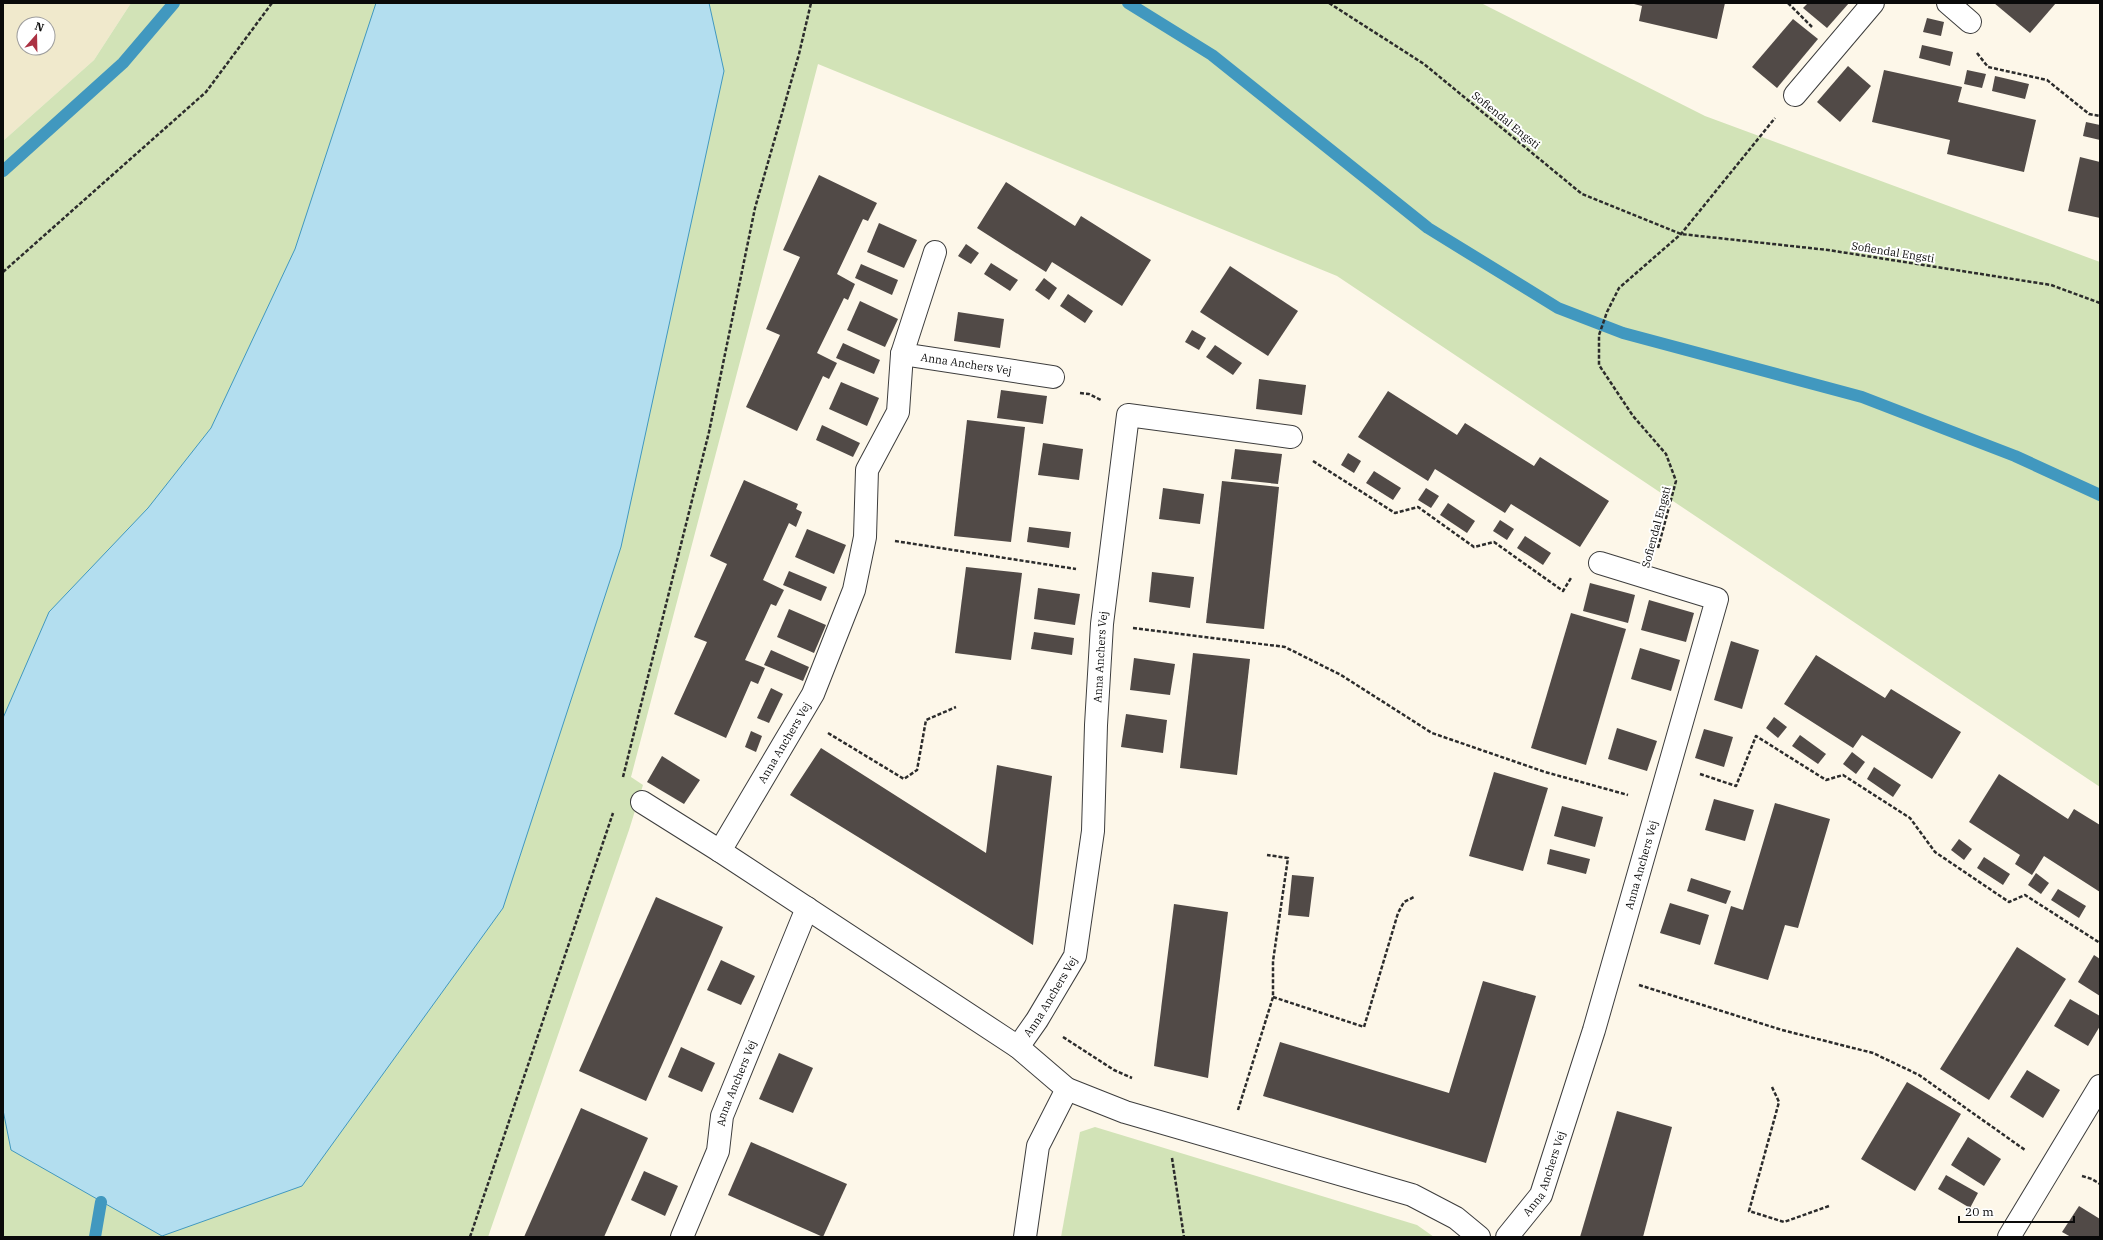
<svg xmlns="http://www.w3.org/2000/svg" width="2103" height="1240" font-family="'IBM Plex Serif',serif">
<style>
.farmland{fill:#f0e9cc;fill-rule:evenodd}
.green{fill:#d2e3b7}
.water{fill:#b3deef;stroke:#4198bf}
.lines{fill:none;stroke-linecap:round;stroke-linejoin:round}
.stream{stroke:#4198bf;stroke-width:12}
.building{fill:#514a47}
.street-casing{stroke:#3d3d3d;stroke-width:24}
.path{stroke:#2c2c2c;stroke-width:2.5;stroke-dasharray:4 2;stroke-linecap:butt}
.street{stroke:#fff;stroke-width:22}
.labels{text-anchor:middle;dominant-baseline:central;stroke-width:4;stroke-linejoin:round;paint-order:stroke}
.street-label{font-size:11px;fill:#0a0a0a;stroke:#fff}
</style>
<rect width="100%" height="100%" fill="#fdf7e9"/>
<path class="farmland" d="M3 3H131L94 60 3 141ZM24 24H48V48H24Z"/>
<g class="green">
<polygon points="131,3 1481,3 1705,116 2100,262 2100,787 1337,276 818,64 631,777 643,785 629,830 488,1237 3,1237 3,141 94,60"/>
<polygon points="1095,1127 1417,1225 1434,1237 1061,1237 1080,1132"/>
</g>
<polygon class="water" points="376,3 709,3 724,71 621,547 503,908 302,1186 162,1236 11,1150 3,1110 3,718 49,612 148,508 211,428 295,249"/>
<g class="lines">
<g class="stream">
<polyline points="1128,3 1212,55 1428,228 1558,308 1623,333 1862,397 2015,456 2100,495"/>
<polyline points="3,171 123,63 174,3"/>
<polyline points="95,1237 101,1202"/>
</g>
</g>
<g class="building">
<polygon points="1630,3 1725,3 1717,39 1639,21 1642,6"/>
<polygon points="1808,3 1849,3 1827,28 1803,8"/>
<polygon points="1994,3 2056,3 2030,33"/>
<polygon points="1927,18 1944,22 1941,36 1923,32"/>
<polygon points="1793,19 1818,39 1777,88 1752,67"/>
<polygon points="1922,45 1953,52 1950,66 1919,58"/>
<polygon points="1848,66 1871,86 1840,122 1817,102"/>
<polygon points="1884,70 1962,87 1958,102 2036,120 2024,172 1947,154 1950,140 1872,122"/>
<polygon points="1967,70 1986,74 1982,88 1964,84"/>
<polygon points="1995,76 2029,84 2025,99 1992,91"/>
<polygon points="2086,122 2100,125 2100,140 2083,136"/>
<polygon points="2080,157 2100,162 2100,218 2068,211"/>
<polygon points="819,175 877,203 868,221 863,219 837,274 855,284 848,300 844,298 817,353 837,363 829,379 823,376 797,431 746,407 780,335 766,329 800,257 783,250"/>
<polygon points="1006,182 1075,226 1081,216 1151,260 1122,306 1052,262 1046,272 977,228"/>
<polygon points="879,223 917,240 904,268 867,252"/>
<polygon points="966,244 979,253 971,264 958,256"/>
<polygon points="991,263 1018,280 1010,291 984,274"/>
<polygon points="861,264 898,280 892,295 855,278"/>
<polygon points="1230,266 1298,311 1268,356 1200,312"/>
<polygon points="1044,278 1057,288 1049,300 1035,290"/>
<polygon points="1068,294 1093,311 1085,323 1060,306"/>
<polygon points="860,301 898,319 885,347 847,330"/>
<polygon points="958,312 1004,319 1000,348 954,341"/>
<polygon points="1192,330 1206,338 1199,350 1185,342"/>
<polygon points="843,343 880,360 874,374 836,358"/>
<polygon points="1215,345 1242,363 1233,375 1206,357"/>
<polygon points="1259,379 1306,385 1302,415 1256,409"/>
<polygon points="841,382 879,398 867,426 829,409"/>
<polygon points="1001,390 1047,396 1043,424 997,418"/>
<polygon points="1388,391 1457,435 1465,423 1534,466 1540,457 1609,501 1580,547 1511,504 1505,513 1435,469 1428,481 1358,437"/>
<polygon points="967,420 1025,427 1011,542 954,536"/>
<polygon points="822,425 860,443 853,457 816,440"/>
<polygon points="1043,443 1083,449 1079,480 1038,475"/>
<polygon points="1235,449 1282,454 1278,484 1231,479"/>
<polygon points="1348,453 1361,461 1354,473 1341,465"/>
<polygon points="1374,471 1401,488 1393,500 1366,483"/>
<polygon points="744,480 798,504 796,509 802,512 796,527 789,523 763,580 784,590 776,606 771,604 745,660 765,668 758,684 751,681 726,738 674,714 707,642 694,637 727,564 710,556"/>
<polygon points="1222,481 1279,487 1264,629 1206,623"/>
<polygon points="1163,488 1204,494 1200,524 1159,519"/>
<polygon points="1426,488 1439,496 1431,508 1418,500"/>
<polygon points="1448,503 1475,521 1467,533 1440,515"/>
<polygon points="1500,520 1514,529 1507,540 1493,531"/>
<polygon points="1029,527 1071,532 1069,548 1027,542"/>
<polygon points="807,529 846,545 834,574 795,557"/>
<polygon points="1525,536 1551,553 1543,565 1517,548"/>
<polygon points="966,567 1022,573 1011,660 955,653"/>
<polygon points="789,571 827,587 821,601 783,585"/>
<polygon points="1152,572 1194,577 1190,608 1149,602"/>
<polygon points="1590,583 1635,595 1628,623 1583,611"/>
<polygon points="1038,588 1080,594 1075,625 1034,619"/>
<polygon points="1649,600 1694,613 1686,642 1641,630"/>
<polygon points="789,609 826,625 814,653 777,637"/>
<polygon points="1571,613 1626,629 1586,765 1531,748"/>
<polygon points="1034,632 1074,638 1072,655 1031,649"/>
<polygon points="1731,641 1759,650 1742,709 1714,700"/>
<polygon points="1640,648 1680,660 1671,691 1631,679"/>
<polygon points="771,650 809,667 803,681 764,665"/>
<polygon points="1193,653 1250,659 1237,775 1180,768"/>
<polygon points="1816,655 1885,698 1891,689 1961,732 1932,779 1862,735 1853,748 1784,704"/>
<polygon points="1134,658 1175,664 1170,695 1130,690"/>
<polygon points="771,688 783,694 769,723 757,718"/>
<polygon points="1126,714 1167,720 1163,753 1121,747"/>
<polygon points="1774,717 1787,727 1778,738 1766,728"/>
<polygon points="1617,728 1657,741 1647,771 1608,759"/>
<polygon points="1704,729 1733,737 1724,767 1695,758"/>
<polygon points="751,731 762,736 756,752 745,747"/>
<polygon points="1800,735 1826,754 1818,764 1792,746"/>
<polygon points="821,748 986,853 997,765 1052,776 1033,945 790,795"/>
<polygon points="1852,752 1865,762 1856,774 1843,764"/>
<polygon points="662,756 700,780 684,804 647,782"/>
<polygon points="1874,767 1901,785 1893,797 1867,779"/>
<polygon points="1494,772 1548,788 1523,871 1469,856"/>
<polygon points="1999,774 2068,819 2074,809 2100,825 2100,892 2044,856 2032,875 2015,864 2020,855 1969,822"/>
<polygon points="1714,799 1754,810 1745,841 1705,830"/>
<polygon points="1775,803 1830,819 1798,928 1785,925 1768,980 1714,964 1731,906 1743,910"/>
<polygon points="1562,806 1603,817 1595,847 1554,836"/>
<polygon points="1959,839 1972,849 1964,860 1951,850"/>
<polygon points="1550,849 1590,859 1586,874 1547,864"/>
<polygon points="1984,857 2010,874 2003,885 1977,868"/>
<polygon points="2036,873 2049,883 2041,894 2028,885"/>
<polygon points="1292,875 1314,877 1309,917 1288,915"/>
<polygon points="1691,878 1731,891 1726,904 1687,891"/>
<polygon points="2058,889 2086,906 2079,918 2051,900"/>
<polygon points="656,897 723,927 646,1101 579,1071"/>
<polygon points="1670,903 1709,915 1700,945 1660,933"/>
<polygon points="1174,904 1228,912 1208,1078 1154,1066"/>
<polygon points="2017,947 2066,979 1989,1100 1940,1069"/>
<polygon points="2094,955 2100,959 2100,996 2078,982"/>
<polygon points="721,960 755,976 741,1005 707,990"/>
<polygon points="1483,981 1536,996 1486,1163 1263,1096 1280,1042 1449,1093"/>
<polygon points="2070,999 2100,1016 2100,1026 2088,1046 2054,1026"/>
<polygon points="681,1047 715,1063 702,1092 668,1077"/>
<polygon points="779,1053 813,1068 793,1113 759,1099"/>
<polygon points="2027,1070 2060,1090 2043,1118 2010,1097"/>
<polygon points="1907,1082 1961,1114 1915,1191 1861,1159"/>
<polygon points="581,1108 648,1138 604,1237 524,1237"/>
<polygon points="1617,1111 1672,1127 1643,1237 1580,1237"/>
<polygon points="1968,1137 2001,1159 1984,1186 1951,1165"/>
<polygon points="751,1142 847,1184 823,1237 728,1195"/>
<polygon points="644,1171 678,1186 665,1216 631,1200"/>
<polygon points="1946,1175 1978,1193 1970,1208 1938,1189"/>
<polygon points="2079,1206 2100,1219 2100,1237 2071,1237 2062,1232"/>
</g>
<g class="lines">
<g class="street-casing">
<g id="street">
<polyline points="1948,3 1970,22"/>
<polyline points="1795,95 1873,3"/>
<path id="s1" d="M902 354 1053 377"/>
<polyline points="642,802 720,851 1018,1047 1067,1089 1125,1112 1412,1195 1456,1218 1479,1237"/>
<path id="s2" d="M720 851 813 694 854 590 865 537 867 470 898 412 902 354 935 252"/>
<path id="s3" d="M1018 1047 1037 1020 1075 956 1093 831 1096 725 1102 624 1128 415 1291 437"/>
<path id="s4" d="M682 1237 718 1151 722 1116 807 908"/>
<polyline points="1025,1237 1038,1146 1067,1089"/>
<path id="s5" d="M1507 1237 1541 1195 1594 1030 1717 599 1600 563"/>
<polyline points="2009,1237 2100,1086"/>
</g>
</g>
<g class="path">
<polyline points="1329,3 1424,64 1582,194 1681,234 1828,250 2051,285 2100,303"/>
<polyline points="1788,3 1812,27"/>
<polyline points="1977,53 1988,67 2047,80 2089,114 2100,116"/>
<polyline points="3,272 206,92 272,3"/>
<polyline points="1080,393 1089,394 1101,400"/>
<polyline points="1313,461 1395,513 1418,507 1474,547 1494,542 1563,591 1571,578"/>
<polyline points="895,541 1076,569"/>
<polyline points="1658,548 1676,481 1666,454 1633,416 1599,365 1599,335 1607,312 1619,288 1681,234 1775,118"/>
<polyline points="1133,628 1285,647 1341,675 1432,733 1545,772 1628,795"/>
<polyline points="828,733 904,779 917,770 926,720 956,707"/>
<polyline points="1700,774 1736,786 1756,736 1826,780 1843,775 1910,818 1935,852 2009,902 2025,895 2100,943"/>
<polyline points="623,777 709,432 755,208 799,54 811,3"/>
<polyline points="1639,985 1782,1030 1873,1053 1919,1075 2025,1150"/>
<polyline points="1273,997 1364,1027 1398,913 1404,902 1414,897"/>
<polyline points="1063,1037 1114,1070 1132,1078"/>
<polyline points="1772,1087 1779,1102 1749,1211 1784,1222 1829,1206"/>
<polyline points="1238,1110 1273,997 1273,961 1288,858 1267,855"/>
<polyline points="1172,1158 1184,1237"/>
<polyline points="2082,1176 2092,1179 2100,1184"/>
<polyline points="470,1237 613,813"/>
</g>
<use href="#street" class="street"/>
</g>
<g class="labels">
<g class="street-label">
<text transform="translate(1506 120) rotate(39)">Sofiendal Engsti</text>
<text transform="translate(1893 252) rotate(9)">Sofiendal Engsti</text>
<text stroke="none"><textPath href="#s1" startOffset="65">Anna Anchers Vej</textPath></text>
<text transform="translate(1656 527) rotate(-75)">Sofiendal Engsti</text>
<text stroke="none"><textPath href="#s3" startOffset="408">Anna Anchers Vej</textPath></text>
<text stroke="none"><textPath href="#s2" startOffset="126">Anna Anchers Vej</textPath></text>
<text stroke="none"><textPath href="#s5" startOffset="399">Anna Anchers Vej</textPath></text>
<text stroke="none"><textPath href="#s3" startOffset="60">Anna Anchers Vej</textPath></text>
<text stroke="none"><textPath href="#s4" startOffset="164">Anna Anchers Vej</textPath></text>
<text stroke="none"><textPath href="#s5" startOffset="75">Anna Anchers Vej</textPath></text>
</g>
</g>
<rect width="2103" height="1240" fill="none" stroke="#0a0a0a" stroke-width="8"/>
<g transform="translate(36 36) rotate(20)"><circle r="19" fill="#ffffff" stroke="#9d9d9d"/>
<path d="M0-3L7 15L0 10L-7 15Z" fill="#ab3142"/>
<text y="-6" font-size="11" font-weight="bold" text-anchor="middle" fill="#0a0a0a">N</text>
</g>
<path d="M1959 1216v6h115v-6" fill="none" stroke="#0a0a0a" stroke-width="2"/>
<text x="1965" y="1216" font-size="12" fill="#0a0a0a" stroke="#ffffff" stroke-width="3" paint-order="stroke">20 m</text>
</svg>
